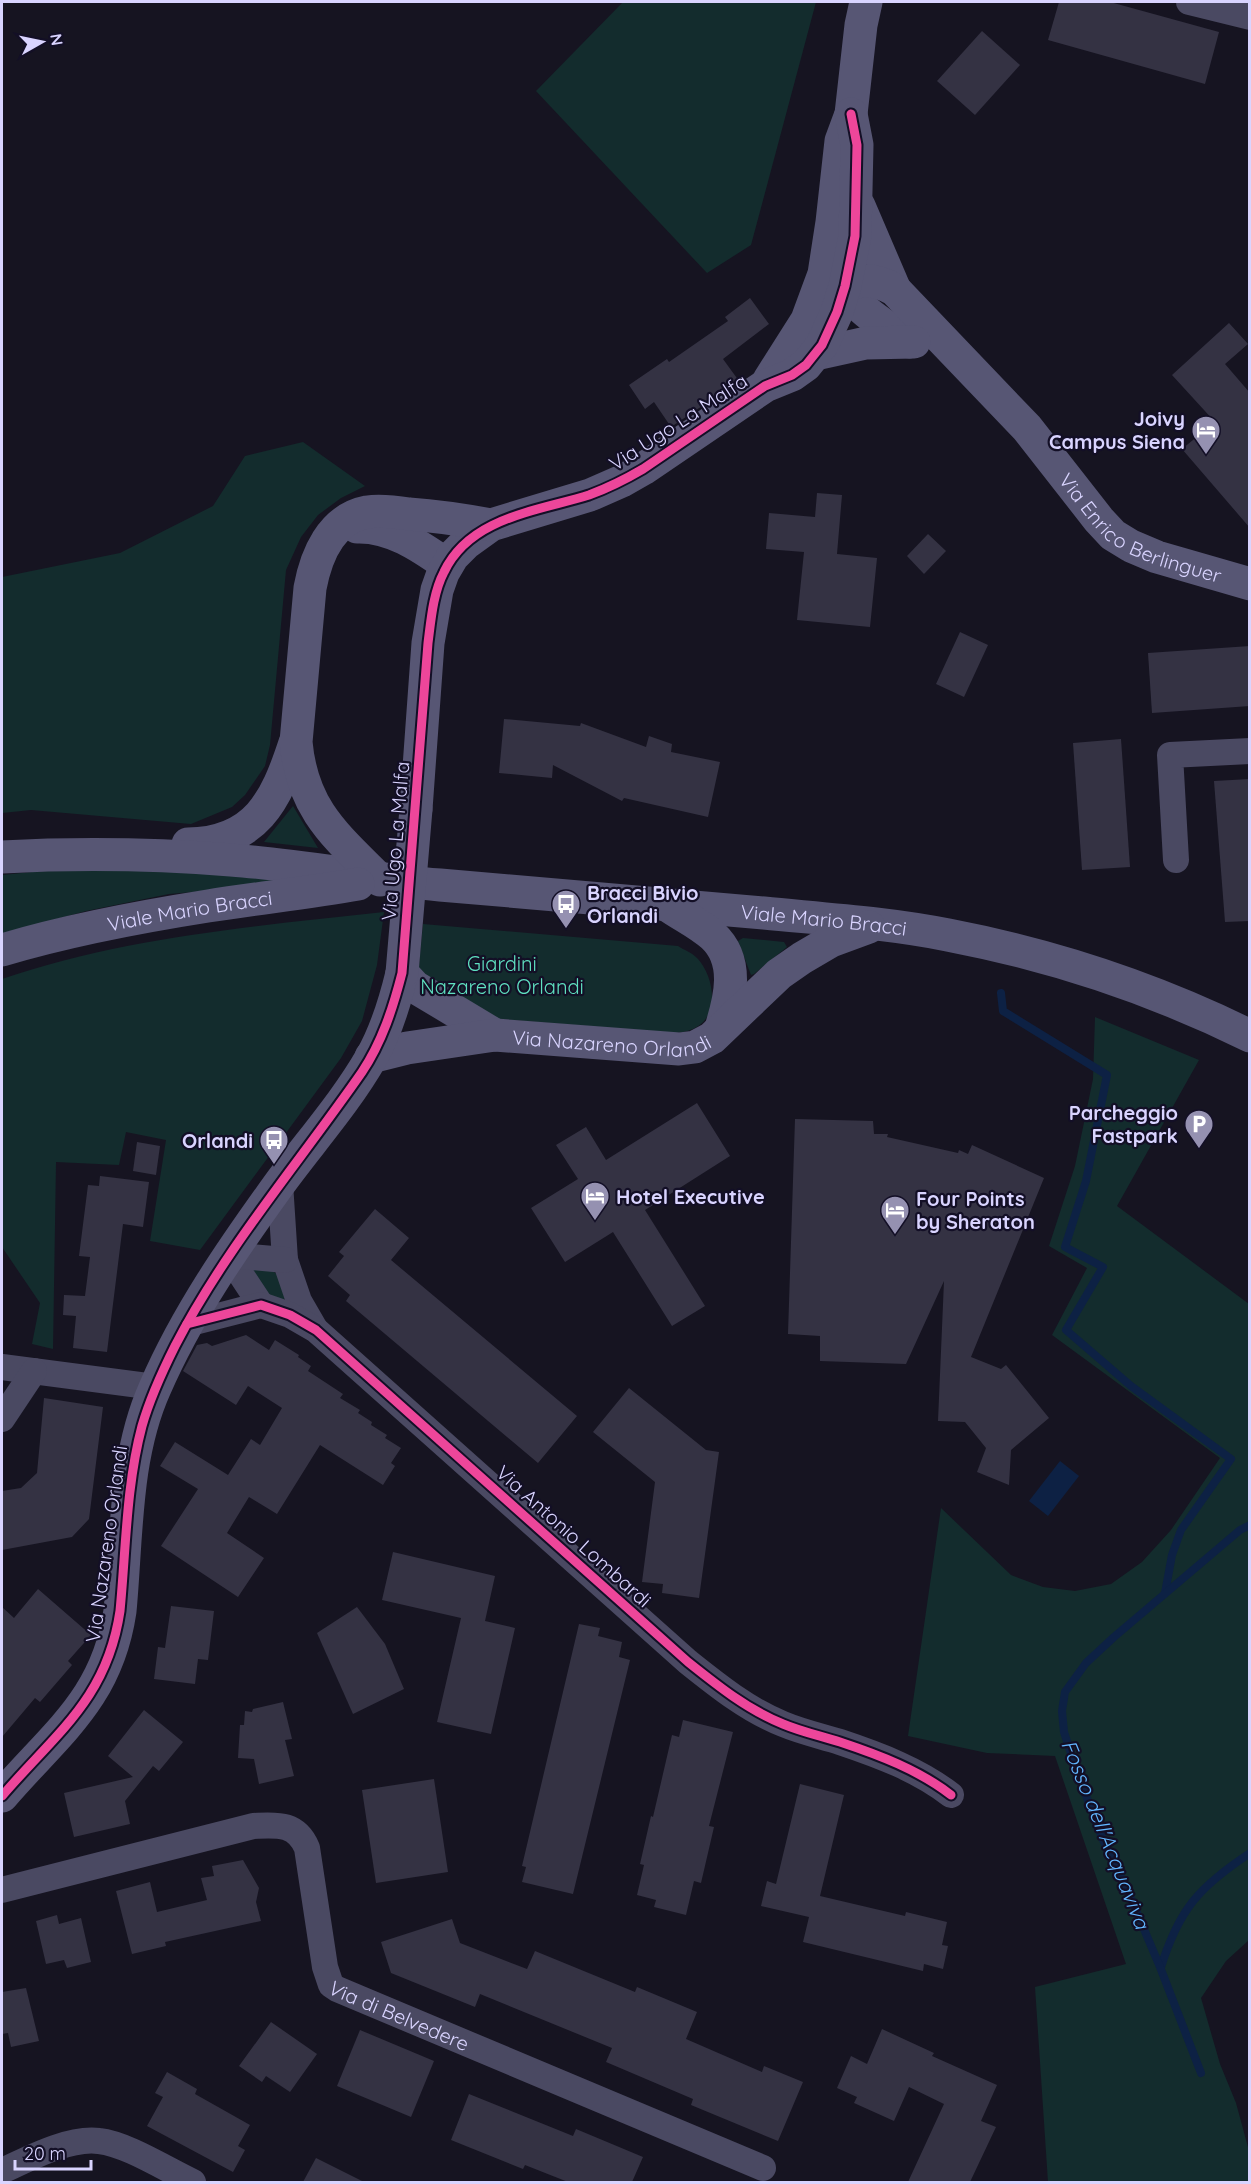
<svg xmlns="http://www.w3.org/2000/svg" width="1251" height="2184" font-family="Quicksand,sans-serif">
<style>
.green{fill:#132c2d}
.water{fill:#0d2144}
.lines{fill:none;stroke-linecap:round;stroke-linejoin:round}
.stream{stroke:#0d2144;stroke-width:8}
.building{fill:#343243}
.street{stroke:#4a4962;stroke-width:26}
.secondary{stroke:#575674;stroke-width:33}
.secondary-bridge{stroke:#575674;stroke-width:33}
.cycleway-casing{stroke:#130f26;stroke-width:13}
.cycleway{stroke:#ed469a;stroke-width:9}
.labels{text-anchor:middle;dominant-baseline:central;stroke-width:4.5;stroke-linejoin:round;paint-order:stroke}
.poi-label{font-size:20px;font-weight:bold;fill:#d9d4ff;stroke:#130f26;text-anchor:end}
.street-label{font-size:20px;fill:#d9d4ff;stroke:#130f26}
.park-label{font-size:20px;fill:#5fe0c0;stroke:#130f26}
.water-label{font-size:21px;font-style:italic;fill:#62b6ff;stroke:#130f26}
</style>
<rect width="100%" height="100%" fill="#161421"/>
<g class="green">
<polygon points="623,2 816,2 751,245 707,273 536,91"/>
<polygon points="303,442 365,486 341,498 318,515 301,537 286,570 270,745 265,766 245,795 232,807 191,824 31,810 2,813 2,577 120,553 213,506 245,456"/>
<polygon points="293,806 318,848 264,842"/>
<polygon points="101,865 277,874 277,885 169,894 86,911 2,934 2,875"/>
<path d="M384 912 377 965 362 1021 341 1058 200 1250 150 1241 166 1140 126 1132 119 1165 56 1162 53 1349 32 1344 40 1303 2 1247V979C124 937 256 926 384 912Z"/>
<path d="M423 924 678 946C684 950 693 953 698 959 715 978 721 1020 690 1030 686 1032 680 1032 676 1033L487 1018 418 975Z"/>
<polygon points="743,938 784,942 787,947 754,974 751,975 738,941"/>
<polygon points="1095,1017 1199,1060 1117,1206 1249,1304 1249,1940 1226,1961 1201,1998 1220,2064 1236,2103 1249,2151 1249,2182 1048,2182 1035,1987 1126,1964 1055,1756 987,1753 908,1736 941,1508 1011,1575 1043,1587 1075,1591 1111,1584 1142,1562 1171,1530 1220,1458 1052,1335 1087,1268 1049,1246 1075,1166 1093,1079"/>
<path d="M257 1267C281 1272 281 1275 286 1298L281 1301H272L253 1270Z"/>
</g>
<polygon class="water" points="1060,1461 1079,1476 1048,1516 1029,1501"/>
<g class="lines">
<g class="stream">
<polyline points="1001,993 1003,1011 1107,1075 1086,1181 1065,1247 1103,1267 1066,1330 1131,1386 1231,1459 1181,1530 1172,1555 1165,1593"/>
<path d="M1161 1967C1179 1909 1200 1886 1250 1853"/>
<polyline points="1201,2073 1160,1967 1127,1889 1103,1840 1077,1772 1064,1732 1062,1711 1065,1692 1086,1663 1114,1637 1240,1530 1250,1525"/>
</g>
</g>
<g class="building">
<polygon points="1059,2 1110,2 1219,32 1205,84 1048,40"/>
<polygon points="982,31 1020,65 975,115 937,81"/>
<polygon points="750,298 769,324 723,359 739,381 671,427 654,402 645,409 629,385 667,359 669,362 728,321 725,317"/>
<polygon points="1229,323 1248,344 1225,364 1250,393 1250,528 1182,449 1215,422 1172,375"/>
<polygon points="817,493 842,495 837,554 877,558 870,627 797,620 804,552 766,549 769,513 815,517"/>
<polygon points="928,534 946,551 924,574 907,556"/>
<polygon points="960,632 988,645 964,697 936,684"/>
<polygon points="1250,646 1250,706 1152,713 1148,653"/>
<polygon points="504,719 580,726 581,723 646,747 649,736 672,744 671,752 720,762 708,817 624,798 622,801 553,765 552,778 499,773"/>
<polygon points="1121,739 1130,867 1082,870 1073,743"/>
<polygon points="1250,779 1250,921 1225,922 1214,781"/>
<polygon points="697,1103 730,1156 645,1210 705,1306 672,1326 613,1232 565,1262 531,1208 578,1179 556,1145 586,1127 606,1160"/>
<polygon points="795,1119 873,1121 874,1134 888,1134 887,1137 958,1153 959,1150 968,1154 972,1145 1044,1178 971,1357 1001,1369 1006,1365 1049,1418 1011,1450 1009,1485 977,1472 986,1448 965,1422 938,1421 944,1281 906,1364 820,1361 820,1336 788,1334"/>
<polygon points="137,1142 160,1146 156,1175 133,1171"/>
<polygon points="100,1176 149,1182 143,1227 123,1224 107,1352 73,1348 76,1316 63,1315 64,1295 85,1296 90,1257 79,1256 88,1185 99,1186"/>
<polygon points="375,1209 409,1238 391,1260 577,1416 538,1463 346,1301 350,1295 328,1276 344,1256 339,1252"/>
<polygon points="246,1335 269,1350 275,1340 299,1355 298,1357 311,1366 308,1371 343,1394 340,1398 360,1410 358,1413 372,1422 371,1425 387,1435 385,1438 401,1448 391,1463 395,1466 383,1485 320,1445 277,1514 249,1497 227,1533 264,1558 238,1597 161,1546 198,1489 160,1466 175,1442 228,1475 251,1439 260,1445 282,1408 248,1386 236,1405 183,1371 197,1345 207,1343 212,1346"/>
<polygon points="629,1388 706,1450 719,1452 699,1598 662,1593 663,1584 642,1582 655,1482 593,1432"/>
<polygon points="44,1398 103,1407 89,1519 72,1537 2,1550 2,1491 21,1488 37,1473"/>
<polygon points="393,1552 495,1576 485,1621 515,1628 491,1734 437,1722 461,1618 382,1600"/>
<polygon points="38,1589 91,1635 68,1661 72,1665 40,1702 35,1698 2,1737 2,1607 14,1618"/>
<polygon points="171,1606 214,1611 208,1660 198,1659 195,1684 154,1679 158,1647 165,1648"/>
<polygon points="357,1607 385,1644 404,1689 353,1714 317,1633"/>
<polygon points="579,1624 600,1628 598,1636 622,1642 619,1657 630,1660 573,1894 522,1882 526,1867 522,1866"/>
<polygon points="283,1702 292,1739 285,1740 294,1776 259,1784 254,1759 238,1758 240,1725 244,1725 245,1711 252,1712 253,1709"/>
<polygon points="144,1710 183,1742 159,1771 153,1766 125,1801 130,1824 74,1837 64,1793 133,1777 108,1756"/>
<polygon points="683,1720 733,1732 709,1826 714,1827 701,1883 694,1881 686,1915 654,1907 656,1900 637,1895 644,1865 640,1864 651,1816 653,1817 672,1735 679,1737"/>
<polygon points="434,1779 448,1872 376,1883 362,1790"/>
<polygon points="800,1784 844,1795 820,1896 905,1916 906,1912 947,1922 942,1945 948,1946 943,1969 924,1964 923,1971 803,1942 809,1917 761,1906 767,1881 776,1884"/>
<polygon points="243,1860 259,1888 256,1902 261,1921 165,1942 166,1946 132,1954 116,1891 150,1882 157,1912 207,1900 201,1878 214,1876 212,1866"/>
<polygon points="57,1915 59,1924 81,1918 91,1962 67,1968 64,1960 46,1964 36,1921"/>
<polygon points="452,1919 460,1943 527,1969 535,1951 635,1992 637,1987 697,2012 686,2039 762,2072 764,2066 803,2082 778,2141 691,2105 693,2099 606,2062 612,2048 480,1994 475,2007 391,1973 381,1942"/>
<polygon points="26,1988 39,2041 11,2047 8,2033 2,2034 2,1992"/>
<polygon points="271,2022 317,2054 290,2092 266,2076 262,2082 239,2066"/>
<polygon points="882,2029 934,2053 932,2056 997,2085 981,2121 996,2127 970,2182 908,2182 944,2104 909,2087 894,2121 854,2103 857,2097 837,2088 851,2056 867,2064"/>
<polygon points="360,2030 434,2061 411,2117 337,2086"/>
<polygon points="167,2072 197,2089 195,2094 250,2125 238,2146 245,2150 233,2172 147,2126 163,2097 155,2093"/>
<polygon points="469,2094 573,2136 576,2129 643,2157 632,2182 568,2182 525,2165 523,2169 451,2140"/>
<polygon points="316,2158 364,2182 303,2182"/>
</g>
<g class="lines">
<g class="street">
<polyline points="1189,2 1250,17"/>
<polyline points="1176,860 1170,755 1250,751"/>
<polyline points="280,1183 285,1260 299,1301 314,1327"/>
<polyline points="228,1255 261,1305"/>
<polyline points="228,1255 285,1260"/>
<path d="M187 1324 261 1305 290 1315 316 1330 688 1662C718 1686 748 1710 783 1724 802 1732 821 1736 840 1742 879 1755 919 1770 951 1795"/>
<polyline points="2,1367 155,1387"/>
<polyline points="2,1419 34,1371"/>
<path id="s1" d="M2 1890 253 1826C276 1825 296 1822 307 1848L325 1967 331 1985 337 1989 763 2168"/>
<path d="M2 2171C28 2159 69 2137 99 2141 127 2144 167 2170 193 2182"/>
</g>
<g class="secondary">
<polyline points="859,206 895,290"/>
<path d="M840 273C849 307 882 323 909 342"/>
<path id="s2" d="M832 297C852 278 872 276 895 290L1027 428 1099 520 1113 535 1131 546 1157 557 1250 584"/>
<polyline points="816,354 866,343 914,342"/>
<polyline points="769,380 807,320 824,274 832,222 841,141 851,114 861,25 866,2"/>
<path d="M357 527C391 526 420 546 447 565"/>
<polyline points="416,809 428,643 437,590 443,573 453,556 466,543 491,525 590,495 622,481 643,469 765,386 792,375 806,365 822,345 837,312 845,286 855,236 857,145 851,114"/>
<path d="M188 844C256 843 276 801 295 743"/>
<path id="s3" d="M2 857C78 853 155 854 231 860 301 865 370 879 440 885 548 894 656 903 764 913 825 919 888 923 948 935 1052 955 1155 989 1250 1036"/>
<path d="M380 880C335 835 302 809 296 742L310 588C316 556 331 519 367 512 381 510 396 512 409 514 437 516 464 520 491 525"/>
<path d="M667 905C681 915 700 924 713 936 740 961 730 999 721 1028"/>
<path id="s4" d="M2 950C69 930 138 917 208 906 258 898 308 893 358 884"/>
<polyline points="402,973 415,987 495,1035"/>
<path id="s5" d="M371 1057 407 1048 495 1035 679 1049 695 1047 712 1038 779 974 802 958 831 941 869 927"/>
<path d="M2 1796C56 1733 107 1699 120 1611 127 1537 124 1457 155 1388 187 1314 233 1248 280 1183 310 1142 345 1103 371 1058 386 1032 395 1002 402 973"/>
</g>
<polyline class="secondary-bridge" points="402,973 416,809"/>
<g class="cycleway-casing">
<g id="cycleway">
<path d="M187 1324 261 1305 290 1315 316 1330 688 1662C718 1686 748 1710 783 1724 802 1732 821 1736 840 1742 879 1755 919 1770 951 1795"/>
<path d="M2 1796C56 1733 107 1699 120 1611 126 1549 126 1486 142 1426 150 1398 162 1372 175 1346 226 1247 299 1163 362 1072 382 1042 393 1008 402 973L428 643C431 620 433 593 444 572 470 517 538 511 589 495 608 488 626 479 643 469L765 386 792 375 806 365 822 345 837 312 845 286 855 236 857 145 851 114"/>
</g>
</g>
<use href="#cycleway" class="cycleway"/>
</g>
<defs>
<g id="hotel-pin" transform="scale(1.5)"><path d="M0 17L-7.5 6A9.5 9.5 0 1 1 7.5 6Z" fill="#9591b1" stroke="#130f26"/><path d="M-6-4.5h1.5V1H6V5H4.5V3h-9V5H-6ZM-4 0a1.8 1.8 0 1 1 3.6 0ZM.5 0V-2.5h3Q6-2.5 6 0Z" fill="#fff"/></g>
<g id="bus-pin" transform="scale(1.5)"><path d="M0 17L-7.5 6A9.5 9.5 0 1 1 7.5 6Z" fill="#9591b1" stroke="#130f26"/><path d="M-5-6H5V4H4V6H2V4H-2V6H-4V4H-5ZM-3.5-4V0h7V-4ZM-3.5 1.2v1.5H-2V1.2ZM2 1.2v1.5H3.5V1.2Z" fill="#fff"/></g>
<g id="parking-pin" transform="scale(1.5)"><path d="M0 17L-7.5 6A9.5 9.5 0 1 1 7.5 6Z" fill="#9591b1" stroke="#130f26"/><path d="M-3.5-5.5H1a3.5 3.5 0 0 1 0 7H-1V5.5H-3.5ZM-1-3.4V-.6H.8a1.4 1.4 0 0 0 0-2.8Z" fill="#fff"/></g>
</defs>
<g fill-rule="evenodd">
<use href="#hotel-pin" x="1206" y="430"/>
<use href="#bus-pin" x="566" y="904"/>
<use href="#parking-pin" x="1199" y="1124"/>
<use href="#bus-pin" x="274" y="1140"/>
<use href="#hotel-pin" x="595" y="1196"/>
<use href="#hotel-pin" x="895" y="1210"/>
</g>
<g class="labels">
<g class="poi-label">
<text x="1185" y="418">Joivy<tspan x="1185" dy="23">Campus Siena</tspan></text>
<text x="587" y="892" text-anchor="start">Bracci Bivio<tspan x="587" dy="23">Orlandi</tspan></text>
<text x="1178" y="1112">Parcheggio<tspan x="1178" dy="23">Fastpark</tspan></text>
<text x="253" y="1140">Orlandi</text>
<text x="616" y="1196" text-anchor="start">Hotel Executive</text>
<text x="916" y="1198" text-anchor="start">Four Points<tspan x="916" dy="23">by Sheraton</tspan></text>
</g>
<g class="street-label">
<text transform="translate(678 422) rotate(-33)">Via Ugo La Malfa</text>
<text stroke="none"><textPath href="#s2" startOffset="417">Via Enrico Berlinguer</textPath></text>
<text transform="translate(395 841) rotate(-85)">Via Ugo La Malfa</text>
<text stroke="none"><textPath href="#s4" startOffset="192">Viale Mario Bracci</textPath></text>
<text stroke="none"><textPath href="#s3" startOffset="825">Viale Mario Bracci</textPath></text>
<text stroke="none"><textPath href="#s5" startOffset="243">Via Nazareno Orlandi</textPath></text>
<text transform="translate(574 1536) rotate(42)">Via Antonio Lombardi</text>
<text transform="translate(106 1544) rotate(-82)">Via Nazareno Orlandi</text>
<text stroke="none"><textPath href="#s1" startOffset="537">Via di Belvedere</textPath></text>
</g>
<g class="park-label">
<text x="502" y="963">Giardini<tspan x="502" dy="23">Nazareno Orlandi</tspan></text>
</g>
<g class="water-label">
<text transform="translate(1106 1834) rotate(68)">Fosso dell'Acquaviva</text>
</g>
</g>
<rect width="1251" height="2184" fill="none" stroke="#d9d4ff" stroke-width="6"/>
<g transform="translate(42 42) rotate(81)" stroke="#130f26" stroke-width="4.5" paint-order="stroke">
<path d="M0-4.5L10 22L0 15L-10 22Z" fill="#d9d4ff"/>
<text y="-9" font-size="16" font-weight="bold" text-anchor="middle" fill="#d9d4ff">N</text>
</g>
<path d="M15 2160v9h76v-9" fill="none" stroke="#d9d4ff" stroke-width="3"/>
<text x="24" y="2160" font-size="18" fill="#d9d4ff" stroke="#130f26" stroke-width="4.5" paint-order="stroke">20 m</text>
</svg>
